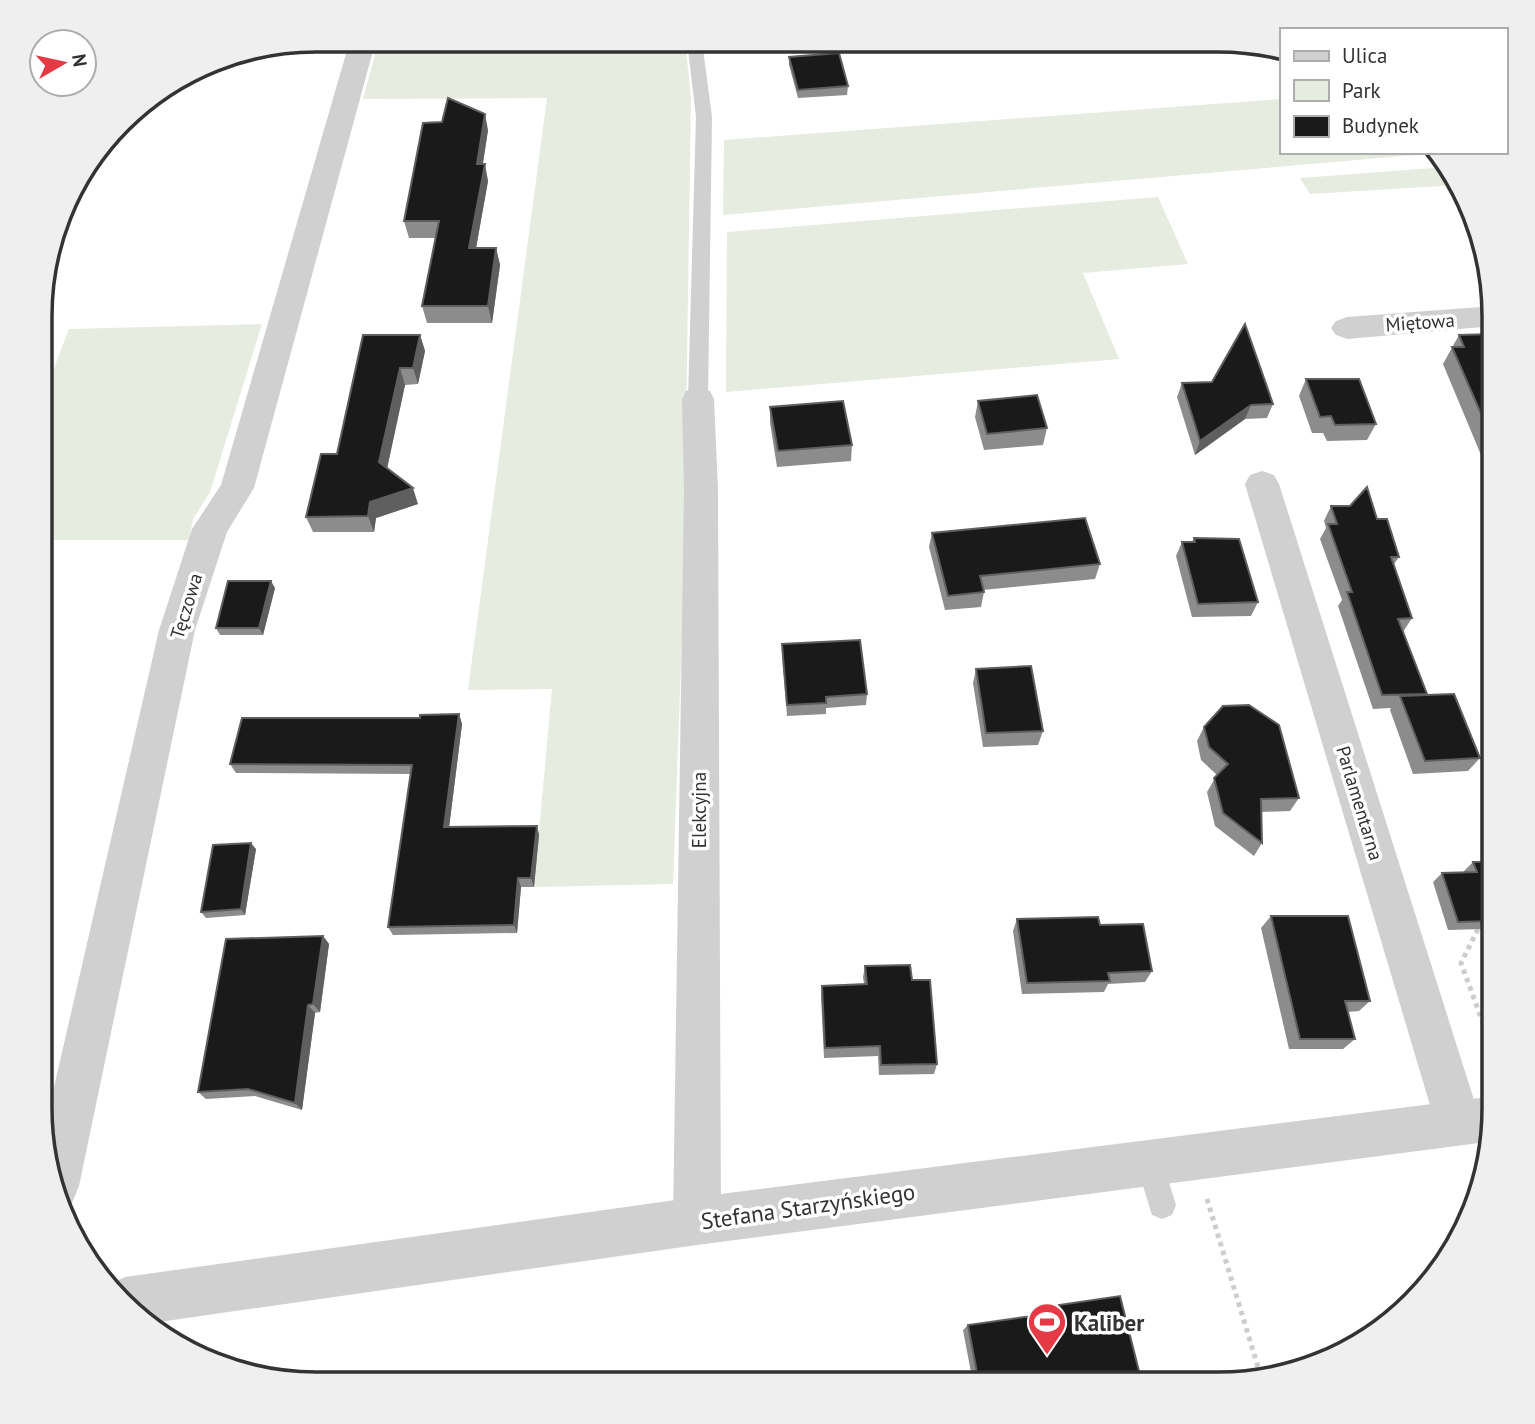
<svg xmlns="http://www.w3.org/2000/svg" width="1535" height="1424" font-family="'PT Sans',sans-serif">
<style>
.green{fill:#e6ecdf}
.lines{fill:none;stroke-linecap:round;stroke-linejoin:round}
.path{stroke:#cdcdcd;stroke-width:5;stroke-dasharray:4.5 4.5;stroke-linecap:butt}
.service{fill:#d0d0d0;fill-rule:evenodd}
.minor{fill:#d0d0d0;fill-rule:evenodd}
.tertiary{fill:#d0d0d0;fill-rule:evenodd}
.wall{fill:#8c8c8c}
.shaded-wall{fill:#5f5f5f}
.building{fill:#1a1a1a;stroke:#5f5f5f;stroke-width:2}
.labels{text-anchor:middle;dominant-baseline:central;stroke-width:7;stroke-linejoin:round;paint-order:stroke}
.street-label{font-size:19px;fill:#333;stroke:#fff}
.near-street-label{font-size:23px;fill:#333;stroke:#fff}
.near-poi-label{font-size:23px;font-weight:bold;fill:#333;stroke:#fff;text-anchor:start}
.rim{fill:none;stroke:#333;stroke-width:3.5}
</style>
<rect width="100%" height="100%" fill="#fff"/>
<g class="green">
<polygon points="379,40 685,41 691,98 685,489 686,525 673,884 534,887 552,689 468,690 547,98 363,99"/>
<polygon points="1281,99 1281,152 1438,153 723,215 724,140"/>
<polygon points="1447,167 1458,185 1310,194 1300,178"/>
<polygon points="1158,197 1188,264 1083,273 1119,359 726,392 727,232"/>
<polygon points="262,324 210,492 193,519 189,540 44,540 45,391 69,329"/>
</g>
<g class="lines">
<g class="path">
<polyline points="1478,929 1461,963 1488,1037"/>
<polyline points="1207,1199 1261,1377"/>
</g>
<g class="service">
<polygon points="687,41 702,41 712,117 708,399 705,404 691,404 688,399 696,117"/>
<polygon points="1149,1146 1159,1150 1176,1205 1172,1215 1162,1219 1152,1215 1135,1160 1139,1150"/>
</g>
<g class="minor">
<polygon points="350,40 376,40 254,488 227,532 195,630 79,1186 72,1203 60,1208 43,1135 159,630 192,529 221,485"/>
<polygon points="1494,306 1494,326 1347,339 1336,335 1331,328 1336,321 1347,317"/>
<polygon points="698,387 710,391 714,399 718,490 721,1221 714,1238 697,1245 680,1238 673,1221 684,490 682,399 686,391"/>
<polygon points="1262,471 1274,475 1279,484 1481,1122 1474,1138 1458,1145 1442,1138 1435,1122 1245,484 1250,475"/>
</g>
<polygon class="tertiary" points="1495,1096 1495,1108 1487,1142 697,1245 152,1323 107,1286 125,1277 697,1197"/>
</g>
<g class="wall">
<polygon points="789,57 848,86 847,95 798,98 789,65"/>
<polygon points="488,130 483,164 488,181 476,248 496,248 500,265 492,323 427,323 422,306 435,238 409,238 404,221"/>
<polygon points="1494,334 1494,458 1493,455 1481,455 1443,364 1459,335"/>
<polygon points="420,335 425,351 418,384 405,385 387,468 418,504 376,518 374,532 313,532 306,517 337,454"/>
<polygon points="1306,379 1376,424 1367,440 1327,441 1323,433 1312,433 1299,396"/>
<polygon points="1182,383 1273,404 1267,418 1245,419 1195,455 1177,397"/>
<polygon points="978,401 1047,428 1043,445 984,450 975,417"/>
<polygon points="770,407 852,445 851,461 777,467 770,423"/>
<polygon points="1331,506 1377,519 1399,557 1394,564 1412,618 1403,632 1426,695 1480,758 1468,771 1413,774 1390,710 1391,708 1373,709 1338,606 1342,600 1320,539 1326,528 1324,521"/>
<polygon points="932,533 1100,564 1095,579 983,590 984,592 981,607 945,610 929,547"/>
<polygon points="1194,538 1258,602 1251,616 1192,617 1176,556 1182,542 1192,542"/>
<polygon points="275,588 263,635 220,635 216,628"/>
<polygon points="782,644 867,694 866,705 826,708 826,714 787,716 782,655"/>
<polygon points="976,669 1043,731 1038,745 983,747 973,683"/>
<polygon points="459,714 462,724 449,827 537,826 539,835 534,887 521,887 517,933 393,935 388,927 411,774 236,773 230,764 420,718"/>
<polygon points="1204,727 1299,798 1290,811 1261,812 1262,843 1254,856 1215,826 1207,792 1217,775 1201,760 1197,741"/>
<polygon points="256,849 245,915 206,918 201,912"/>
<polygon points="1490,858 1495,858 1495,963 1483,929 1448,930 1433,882 1442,873 1464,872 1464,871 1473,862 1486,862"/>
<polygon points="1271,916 1370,1001 1359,1011 1348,1012 1355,1039 1343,1049 1289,1049 1261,928"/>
<polygon points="1017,919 1100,925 1152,971 1145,982 1108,984 1104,992 1022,994 1013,931"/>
<polygon points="323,936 329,944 320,1012 315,1013 302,1110 255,1096 206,1099 198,1092"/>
<polygon points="865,966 912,980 937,1064 934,1074 879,1075 878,1056 824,1058 821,997 822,986 864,984 863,977"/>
<polygon points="1495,972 1495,994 1485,987"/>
<polygon points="1059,1305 1142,1383 973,1383 963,1330 968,1325 1054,1313 1053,1310"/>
</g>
<g class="shaded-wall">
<polygon points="485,114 488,130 480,181 477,164"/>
<polygon points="485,164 488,181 473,265 469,248"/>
<polygon points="81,173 67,205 77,178"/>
<polygon points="496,248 500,265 492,323 488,306"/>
<polygon points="420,335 425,351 418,384 413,368"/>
<polygon points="400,368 405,385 385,478 379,462"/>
<polygon points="1251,405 1245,419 1195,455 1200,441"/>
<polygon points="413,488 418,504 376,518 374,532 368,516 370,502"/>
<polygon points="271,581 275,588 263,635 259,628"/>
<polygon points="459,714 462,724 448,836 444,827"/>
<polygon points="537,826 539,835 534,887 531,878"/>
<polygon points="251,843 256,849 245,915 241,909"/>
<polygon points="518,878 521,887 517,933 514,925"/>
<polygon points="323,936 329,944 320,1012 313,1004"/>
<polygon points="308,1005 315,1013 302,1110 295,1103"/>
</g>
<g class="building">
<polygon points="839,53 848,86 798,90 789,57"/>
<polygon points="448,98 485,114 477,164 485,164 469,248 496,248 488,306 422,306 439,221 404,221 423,123 442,122"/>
<polygon points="1245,324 1273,404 1251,405 1200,441 1182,383 1212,382"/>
<polygon points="1494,334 1494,439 1492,439 1452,347 1464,347 1459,335"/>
<polygon points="363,335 420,335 413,368 400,368 379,462 413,488 370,502 368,516 306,517 321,454 337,454"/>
<polygon points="1306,379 1359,379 1376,424 1335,425 1331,416 1320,417"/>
<polygon points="1037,395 1047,428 987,434 978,401"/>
<polygon points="843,401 852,445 778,451 770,407"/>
<polygon points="1367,487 1377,519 1387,519 1399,557 1391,557 1412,618 1398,619 1427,694 1382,695 1347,592 1352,592 1328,524 1337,524 1331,506 1350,506"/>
<polygon points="1085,518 1100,564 980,576 984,592 948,596 932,533"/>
<polygon points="1194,538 1239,539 1258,602 1198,604 1182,542 1195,542"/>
<polygon points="228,581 271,581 259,628 216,628"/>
<polygon points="860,640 867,694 826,697 826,703 787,705 782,644"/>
<polygon points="1031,666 1043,731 986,733 976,669"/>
<polygon points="1454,694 1480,758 1425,761 1400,696"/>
<polygon points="1249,705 1279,725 1299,798 1261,799 1262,843 1223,813 1214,778 1228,764 1209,747 1204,727 1223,706"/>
<polygon points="459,714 444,827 537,826 531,878 518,878 514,925 388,927 412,765 230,764 242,718 420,718 420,715"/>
<polygon points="251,843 241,909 201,912 213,845"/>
<polygon points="1490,858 1495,858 1495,925 1493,921 1458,922 1442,873 1477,872 1473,862 1491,862"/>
<polygon points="1271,916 1348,916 1370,1001 1345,1001 1355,1039 1300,1039"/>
<polygon points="1098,917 1100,925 1143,924 1152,971 1108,973 1110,981 1027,983 1017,919"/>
<polygon points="323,936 313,1004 308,1005 295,1103 248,1089 198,1092 226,939"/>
<polygon points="910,965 912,980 930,980 937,1064 881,1065 880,1046 825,1048 822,986 867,984 865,966"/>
<polygon points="1120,1296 1142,1383 979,1383 968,1325 1061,1312 1059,1305"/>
</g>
<defs>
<g id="stadium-pin" transform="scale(2.0125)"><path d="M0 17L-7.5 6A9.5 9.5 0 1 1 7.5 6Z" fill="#e63946" stroke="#fff"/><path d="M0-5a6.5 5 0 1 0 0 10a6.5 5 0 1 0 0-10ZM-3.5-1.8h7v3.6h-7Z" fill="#fff"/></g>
</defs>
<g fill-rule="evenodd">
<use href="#stadium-pin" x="1047" y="1322"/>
</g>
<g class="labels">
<g class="street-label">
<text transform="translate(1420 322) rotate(-4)">Miętowa</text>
<text transform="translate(186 606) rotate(-73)">Tęczowa</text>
<text transform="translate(1360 803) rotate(73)">Parlamentarna</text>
<text transform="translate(699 810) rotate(-90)">Elekcyjna</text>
</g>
<g class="near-street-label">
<text transform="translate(808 1206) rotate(-8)">Stefana Starzyńskiego</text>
</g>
<g class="near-poi-label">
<text x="1074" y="1322">Kaliber</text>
</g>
</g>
<path d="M0 0H1535V1424H0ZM316 52H1218A264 264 0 0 1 1482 316V1108A264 264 0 0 1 1218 1372H316A264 264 0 0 1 52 1108V316A264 264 0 0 1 316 52Z" fill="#efefef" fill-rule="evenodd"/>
<path class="rim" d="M316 52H1218A264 264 0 0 1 1482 316V1108A264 264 0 0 1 1218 1372H316A264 264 0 0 1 52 1108V316A264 264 0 0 1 316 52Z"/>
<rect x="1280" y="28" width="228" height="126" fill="#ffffff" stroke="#adadad" stroke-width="2"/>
<rect x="1294" y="51" width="35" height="10" fill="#d0d0d0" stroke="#adadad" stroke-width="2"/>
<text x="1342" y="63" font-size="21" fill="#333333">Ulica</text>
<rect x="1294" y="80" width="35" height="21" fill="#e6ecdf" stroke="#adadad" stroke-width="2"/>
<text x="1342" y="98" font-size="21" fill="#333333">Park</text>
<rect x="1294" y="116" width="35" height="21" fill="#1a1a1a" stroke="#adadad" stroke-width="2"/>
<text x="1342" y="133" font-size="21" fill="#333333">Budynek</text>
<g transform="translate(63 63) rotate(81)"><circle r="33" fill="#ffffff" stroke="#adadad" stroke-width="2"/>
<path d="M0-5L12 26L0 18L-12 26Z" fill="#e63946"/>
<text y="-10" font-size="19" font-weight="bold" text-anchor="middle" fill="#333333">N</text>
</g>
</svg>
